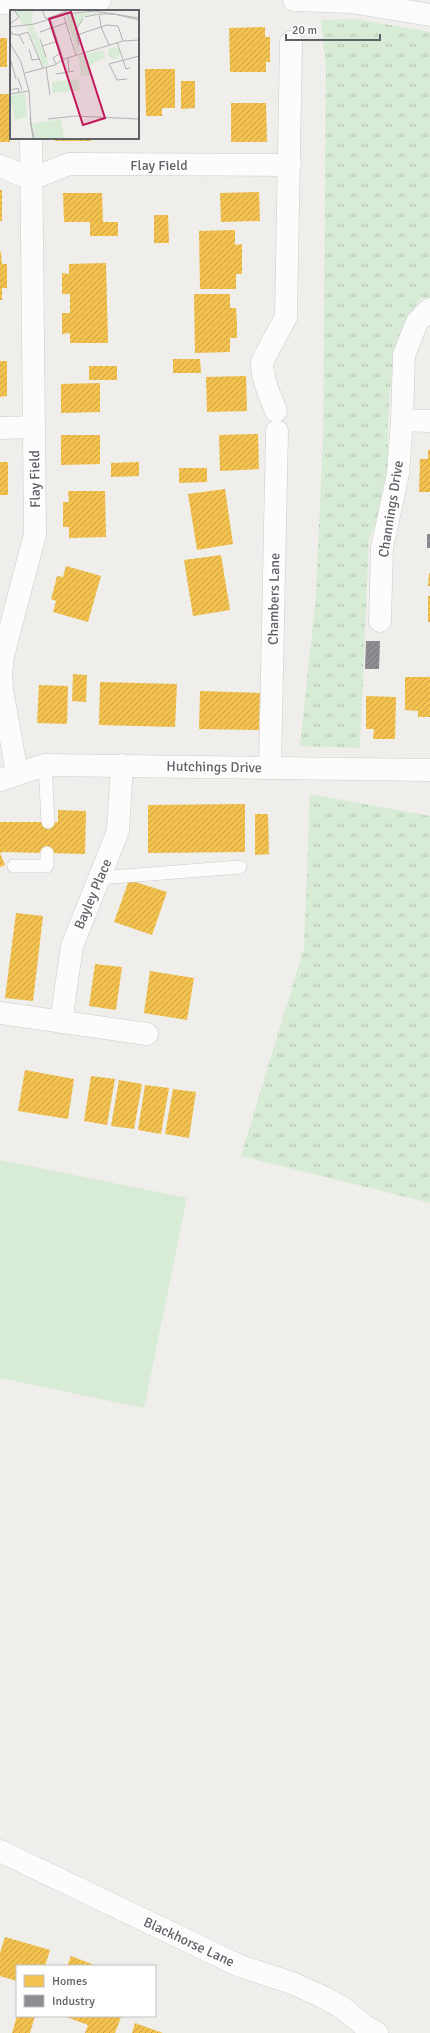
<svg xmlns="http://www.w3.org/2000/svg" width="430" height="2033" font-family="Signika,sans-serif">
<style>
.grass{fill:url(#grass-tufts)}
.park{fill:#d8ebd6}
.homes{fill:url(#homes-hatch)}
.industry{fill:url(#industry-hatch)}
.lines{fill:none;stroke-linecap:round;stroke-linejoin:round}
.service-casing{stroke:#cbcccc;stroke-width:14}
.minor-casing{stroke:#cbcccc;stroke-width:23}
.service{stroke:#fdfcfc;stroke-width:13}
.minor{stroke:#fdfcfc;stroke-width:22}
.labels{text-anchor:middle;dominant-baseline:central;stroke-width:4;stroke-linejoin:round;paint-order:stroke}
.street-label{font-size:14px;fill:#5f6368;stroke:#fff}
.inset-road{fill:none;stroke:#b1b2b2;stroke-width:1}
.view{fill:#c2185b;fill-opacity:0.15;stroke:#c2185b;stroke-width:2}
.inset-edge{fill:none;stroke:#5f6368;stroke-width:2}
</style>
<defs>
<pattern id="grass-tufts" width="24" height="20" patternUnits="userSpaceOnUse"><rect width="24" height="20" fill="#d8ebd6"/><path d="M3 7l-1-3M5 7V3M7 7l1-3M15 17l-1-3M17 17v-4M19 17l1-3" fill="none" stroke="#b2c2b1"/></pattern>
<pattern id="homes-hatch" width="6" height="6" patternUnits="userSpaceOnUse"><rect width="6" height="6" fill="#f2c14e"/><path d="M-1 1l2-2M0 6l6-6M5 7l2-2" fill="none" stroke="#c7a045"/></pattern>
<pattern id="industry-hatch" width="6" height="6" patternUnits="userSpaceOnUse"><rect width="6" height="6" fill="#8d8d92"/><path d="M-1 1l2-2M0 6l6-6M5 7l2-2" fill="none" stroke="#76777b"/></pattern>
</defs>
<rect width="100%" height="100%" fill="#efeeea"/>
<g class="grass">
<polygon points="356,19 430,32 430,301 428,303 422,297 409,315 397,340 392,368 388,419 388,479 383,507 369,538 360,748 300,746 316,595 323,435 326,69 321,20"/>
<polygon points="310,794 430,816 430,1203 241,1156 304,948"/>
</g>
<polygon class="park" points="0,1160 187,1198 144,1408 0,1378"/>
<g class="homes">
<polygon points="265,27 265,37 270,37 270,62 266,62 266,72 230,72 229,28"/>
<rect x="0" y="38" width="7" height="29"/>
<polygon points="145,69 175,69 175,108 162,108 162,116 146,116"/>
<polygon points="181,81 195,81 195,108 181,109"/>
<polygon points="0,94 9,94 11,105 10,142 0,142"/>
<polygon points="231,103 266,103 267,142 231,142"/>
<rect x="55" y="138" width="36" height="3"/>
<rect x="0" y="190" width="2" height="31"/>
<polygon points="259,192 260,221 221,222 220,193"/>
<polygon points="63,193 102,193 103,222 118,222 118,236 90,236 90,222 64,222"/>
<polygon points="154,215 168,215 169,243 154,243"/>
<polygon points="235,230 235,245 242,244 242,274 236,274 236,289 200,289 199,231"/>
<polygon points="0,252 1,252 2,264 7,264 7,288 2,288 2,300 0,300"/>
<polygon points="106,263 108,343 70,343 70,333 62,334 62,313 70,313 70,294 62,294 62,273 69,274 69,264"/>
<polygon points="194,294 230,294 230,308 236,308 237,323 237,338 230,338 230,352 195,353"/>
<polygon points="173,359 200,359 201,373 173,373"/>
<polygon points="0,361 7,361 7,396 0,397"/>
<rect x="89" y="366" width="28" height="14"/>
<polygon points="246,376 247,411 207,412 206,377"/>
<polygon points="100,383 100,412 61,413 61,384"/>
<polygon points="258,434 259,469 220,471 219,435"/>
<polygon points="61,435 100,435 100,464 61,465"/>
<polygon points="428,450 430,450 430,492 419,492 420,459 428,459"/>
<rect x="0" y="462" width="8" height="33"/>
<polygon points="139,462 139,476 111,477 111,463"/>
<polygon points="179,468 207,468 207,482 179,483"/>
<polygon points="225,489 233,544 197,550 188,494"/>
<polygon points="68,491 105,491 106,537 69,538 69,527 63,527 63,502 69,502"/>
<polygon points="221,555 230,610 193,616 184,560"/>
<polygon points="66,566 101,576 88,622 53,612 56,601 51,599 54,588 57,576 63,577"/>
<polygon points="429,573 430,573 430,586 428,586"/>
<rect x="428" y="596" width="2" height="26"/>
<polygon points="73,674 87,675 86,702 72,701"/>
<polygon points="405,677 430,677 430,717 418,717 418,711 405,710"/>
<polygon points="100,682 177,684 175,727 99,725"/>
<polygon points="39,685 68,686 67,724 37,723"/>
<polygon points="200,691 260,693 259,730 199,729"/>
<polygon points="366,696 396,697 395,739 373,739 374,729 366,729"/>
<polygon points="245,804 245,852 148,853 148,805"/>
<polygon points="58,810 86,811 85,854 3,852 0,853 5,865 0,867 0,822 58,822"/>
<polygon points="255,814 268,814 269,854 255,855"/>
<polygon points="129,880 167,892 152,935 114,922"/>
<polygon points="16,913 43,916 33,1001 5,998"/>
<polygon points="95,964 122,967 116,1010 89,1006"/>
<polygon points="150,971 194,978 187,1020 144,1013"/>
<polygon points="25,1070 74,1079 68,1119 18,1111"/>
<polygon points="91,1076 115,1079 107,1125 84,1121"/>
<polygon points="119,1080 142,1084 134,1129 111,1126"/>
<polygon points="145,1085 169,1088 161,1134 138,1130"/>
<polygon points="173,1089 196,1092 189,1138 165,1134"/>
<polygon points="5,1937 50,1950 45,1966 17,1966 17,1981 0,1976 0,1953"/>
<polygon points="71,1956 97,1966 67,1966"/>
<polygon points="17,2016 35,2016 30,2033 12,2033"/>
<polygon points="64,2016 119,2016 121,2017 115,2033 85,2033 88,2025"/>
<polygon points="135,2023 163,2033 132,2033"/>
</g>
<g class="industry">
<rect x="427" y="534" width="3" height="14"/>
<polygon points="366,641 380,641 379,669 365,669"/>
</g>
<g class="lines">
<g class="service-casing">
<g id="service">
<polyline points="45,765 48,822"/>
<polyline points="14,866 47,866 47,853"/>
<polyline points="99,878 240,867"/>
</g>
</g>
<g class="minor-casing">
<g id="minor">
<polyline points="294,0 351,2 430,15"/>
<polyline points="0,3 100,0"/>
<polyline points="0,166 31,179 69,164 290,165"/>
<path d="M276 411C270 395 262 380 262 362L286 317 291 42"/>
<polyline points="402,420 430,421"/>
<polyline points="0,428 34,427"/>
<polyline points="380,621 382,548 398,474 402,420 404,355 417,322 430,309"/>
<polyline points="270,768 277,431"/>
<polyline points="17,773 2,690 1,673 3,656 35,534 31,138"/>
<polyline points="0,780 45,765 430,770"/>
<polyline points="0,1013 147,1034"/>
<polyline points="61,1022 72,946 118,831 122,765"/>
<polyline points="0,1851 240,1966 292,1983 323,1997 343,2008 363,2025 377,2033"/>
</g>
</g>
<use href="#service" class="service"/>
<use href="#minor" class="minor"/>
</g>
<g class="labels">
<g class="street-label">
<text x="159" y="165">Flay Field</text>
<text transform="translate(35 479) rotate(-91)">Flay Field</text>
<text transform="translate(391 509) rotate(-81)">Channings Drive</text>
<text transform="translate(274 599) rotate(-89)">Chambers Lane</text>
<text transform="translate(214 767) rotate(1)">Hutchings Drive</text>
<text transform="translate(93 894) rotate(-67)">Bayley Place</text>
<text transform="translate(189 1942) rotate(25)">Blackhorse Lane</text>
</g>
</g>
<g transform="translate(10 10)">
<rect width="129" height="129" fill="#efeeea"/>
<path d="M5 0H24L21 11 39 55 33 56 17 15H13ZM87 2 74 7 66 18 70 42 67 43 56 5ZM93 40 95 47 80 55 82 65 71 66 68 46ZM15 83 17 107 5 110 0 86ZM51 109 54 129H27L22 114Z" fill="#d8ebd6"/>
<path d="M98 43a6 6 0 1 1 12 0a6 6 0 1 1-12 0ZM69 69 70 80 43 83 42 72Z" fill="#d8ebd6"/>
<path class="inset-road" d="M32 0 36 9 59 0M108 5 129 10M54 7 60 26M75 7 88 4M41 11 53 49M0 14 9 7 4 0M0 17 24 14 57 4 84 1 129 8M91 17 89 4H106M91 17 99 35M0 19 2 24 9 25M30 22 56 13M67 25 97 15 108 16 113 31M60 27 66 45M30 29 36 47M107 32 116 59 120 58M0 33 11 52 19 81 21 115 25 129M14 34 9 25 18 22 33 58M69 35 66 19 73 9M32 36 48 31M19 39 22 50 30 49M58 47 59 62M0 48 6 69M46 54 43 48 50 43M36 57 40 85M15 63 45 55 54 49 113 31 129 30M46 64 64 61M8 68 12 80M117 69 107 70 99 54 129 46M1 80 8 78 9 83M0 84 19 81M20 107 23 129M38 109 65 106 129 109"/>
<path class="view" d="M61 2 95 108 73 115 39 9Z"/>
<rect width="129" height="129" class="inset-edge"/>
</g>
<rect x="16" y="1965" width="140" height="52" fill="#ffffff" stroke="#bfc1c3"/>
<rect x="24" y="1975" width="20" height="12" fill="#f2c14e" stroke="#bfc1c3"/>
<text x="52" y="1985" font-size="12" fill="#5f6368">Homes</text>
<rect x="24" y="1995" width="20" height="12" fill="#8d8d92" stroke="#bfc1c3"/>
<text x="52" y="2005" font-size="12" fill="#5f6368">Industry</text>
<path d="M286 34v6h94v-6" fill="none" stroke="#5f6368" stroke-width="2"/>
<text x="292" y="34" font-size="12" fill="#5f6368" stroke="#ffffff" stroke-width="3" paint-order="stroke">20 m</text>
</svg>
